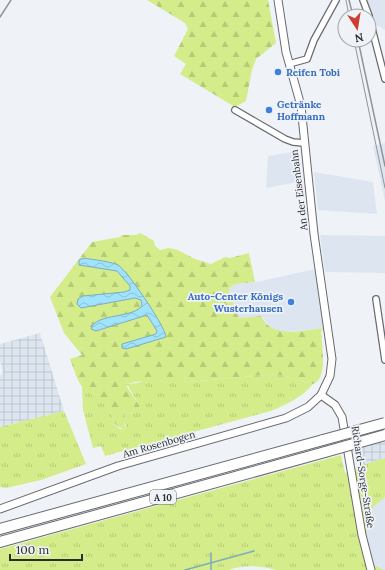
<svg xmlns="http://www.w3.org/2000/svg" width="385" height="570" font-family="Lora,serif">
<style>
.built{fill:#dde6f0}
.industrial{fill:url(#industrial-grid)}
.grass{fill:url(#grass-tufts)}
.forest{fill:url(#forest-firs);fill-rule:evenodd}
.water{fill:url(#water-waves);stroke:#7dacbe}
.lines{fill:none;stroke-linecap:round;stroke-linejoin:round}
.stream{stroke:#7dacbe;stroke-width:1.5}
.minor-tunnel{stroke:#c8cbd0;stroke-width:5.5;stroke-dasharray:5.5 3;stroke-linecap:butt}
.minor-casing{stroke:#686b6f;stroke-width:8}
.secondary-casing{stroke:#686b6f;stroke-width:9}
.motorway-casing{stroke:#686b6f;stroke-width:12}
.minor{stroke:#fff;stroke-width:5.5}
.secondary{stroke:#fff;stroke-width:7}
.motorway{stroke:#fff;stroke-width:10}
.tram{stroke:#929498;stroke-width:1}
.rail{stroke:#929498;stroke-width:1.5}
.motorway-bridge-casing{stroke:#686b6f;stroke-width:12;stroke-linecap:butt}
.motorway-bridge{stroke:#fff;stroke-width:10}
.shop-dot{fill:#3f7fe0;stroke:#eff3f8;stroke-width:1.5}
.labels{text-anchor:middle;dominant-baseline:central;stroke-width:3.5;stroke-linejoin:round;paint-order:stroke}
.shield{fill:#eff3f8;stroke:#66686b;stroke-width:1}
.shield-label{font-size:9px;font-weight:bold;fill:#2c2d2f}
.shop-label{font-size:10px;font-weight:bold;fill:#366cbe;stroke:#eff3f8;text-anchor:start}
.street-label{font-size:10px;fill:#2c2d2f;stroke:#eff3f8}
</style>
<defs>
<pattern id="industrial-grid" width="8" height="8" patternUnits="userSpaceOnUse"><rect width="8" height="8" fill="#dde6f0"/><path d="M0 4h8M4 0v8" fill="none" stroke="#bec6ce"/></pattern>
<pattern id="grass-tufts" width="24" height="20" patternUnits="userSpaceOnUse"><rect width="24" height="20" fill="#d4ec8a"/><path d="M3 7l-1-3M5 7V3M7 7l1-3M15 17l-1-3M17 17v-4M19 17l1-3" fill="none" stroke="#b6cb77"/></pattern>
<pattern id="forest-firs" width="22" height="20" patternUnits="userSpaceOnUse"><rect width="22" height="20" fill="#d4ec8a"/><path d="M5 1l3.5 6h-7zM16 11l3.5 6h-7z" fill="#b6cb77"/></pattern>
<pattern id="water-waves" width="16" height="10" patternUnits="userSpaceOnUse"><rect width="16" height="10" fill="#a0e3fc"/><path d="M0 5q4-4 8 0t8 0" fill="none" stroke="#8ac3d8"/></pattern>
</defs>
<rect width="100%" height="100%" fill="#eff3f8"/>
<g class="built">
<polygon points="367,0 385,0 385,30 372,22"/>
<polygon points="385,143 385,201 373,146"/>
<polygon points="298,151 303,181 266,188 268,156"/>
<polygon points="314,172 373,182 377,214 318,210"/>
<polygon points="320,235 385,236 385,273 325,272"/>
<polygon points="315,269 324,328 286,332 278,331 270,327 261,316 239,318 230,296 229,288 236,284 256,282"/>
<polygon points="385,497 385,570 384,570 374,565 368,548 365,514"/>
</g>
<g class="industrial">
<polygon points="40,333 64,411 0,427 0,376 3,372 0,361 0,344"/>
<polygon points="385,432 385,458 362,465 355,440"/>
</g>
<g class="grass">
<path d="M276 374 313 384C301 398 287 404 271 411L105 456 101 446 93 448 83 410 82 387 99 397 109 408 116 426 120 429 125 428 126 426 122 412 127 411 131 413 139 405 127 384 137 383 146 380 164 382 175 380 188 382Z"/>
<polygon points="64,411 86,464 41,480 6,488 0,487 0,427"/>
<path d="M341 455 345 473 362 465 385 458V497L365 514 368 548 374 565 384 570H276C262 566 243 564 229 570H0V549Z"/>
</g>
<g class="forest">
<polygon points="147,0 268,0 276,43 256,59 252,70 246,101 235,107 180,74 186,64 174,56 188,29 185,23"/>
<path d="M140 233 154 241 155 246 160 250 169 248 178 250 195 259 211 264 225 257 230 258 249 253 255 282 236 284 229 288 230 296 239 318 261 316C272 340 303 330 324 328L321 332C322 344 328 380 313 384L276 374 188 382C177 380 173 382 164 382 150 381 141 380 127 384V387L139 405 140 410 135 413 124 411 125 428C113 429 114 417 109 409 103 398 86 394 81 385 76 378 74 368 70 359L82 355 64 333 50 297 92 242 120 237 122 235H136ZM84 258 118 265 124 272 166 337 123 344 156 334 157 331 147 315 96 331 97 321C110 318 132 317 142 307L141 300 135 298 81 308 130 290V286L117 271Z"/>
</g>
<path class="water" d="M84 258C94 260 109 261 118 265 127 270 165 326 166 337L126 349 122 348V344L156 334 157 331 147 315 96 331 91 329C95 313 131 319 142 306L141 300 135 298 81 308 77 304 78 299 83 296 124 292 130 290V286L117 271 79 265V260Z"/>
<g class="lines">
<g class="stream">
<polyline points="185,570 254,551"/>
<polyline points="211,570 211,553"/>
</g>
<polyline class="minor-tunnel" points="346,439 385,429"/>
<g class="minor-casing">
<g id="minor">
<polyline points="363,0 369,16"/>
<polyline points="369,17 385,79"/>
<polyline points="289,64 307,59 314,40 336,0"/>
<polyline points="235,110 285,139 293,142 304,143"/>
<polyline points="376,299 385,360"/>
</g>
</g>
<g class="secondary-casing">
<g id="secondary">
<polyline points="321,395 335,405 342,417 362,535 371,570"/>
<polyline points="0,509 118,466 286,418 308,407 321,395 330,376 332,359 314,234 301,106 286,52 278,0"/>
</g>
</g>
<g class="motorway-casing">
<g id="motorway">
<polyline points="0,529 323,440"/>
<polyline points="0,542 325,452"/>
</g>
</g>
<use href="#minor" class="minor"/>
<use href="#secondary" class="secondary"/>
<use href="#motorway" class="motorway"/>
<g class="tram">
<polyline points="346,0 349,16"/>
<polyline points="354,40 385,188"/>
</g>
<g class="rail">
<polyline points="349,0 353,16"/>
<polyline points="0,17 11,0"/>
<polyline points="358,40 385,166"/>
</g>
<g class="motorway-bridge-casing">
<g id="motorway-bridge">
<polyline points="323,440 385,423"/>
<polyline points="325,452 385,435"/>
</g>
</g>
<use href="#motorway-bridge" class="motorway-bridge"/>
</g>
<g class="shop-dot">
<circle cx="278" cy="72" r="4"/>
<circle cx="269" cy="110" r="4"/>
<circle cx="291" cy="302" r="4"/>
</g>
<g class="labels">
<rect class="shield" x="150" y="490" width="26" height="14" rx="3"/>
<g class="shield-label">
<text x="163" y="497">A 10</text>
</g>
<g class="shop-label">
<text x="286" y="72">Reifen Tobi</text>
<text x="277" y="104">Getränke<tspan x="277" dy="12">Hoffmann</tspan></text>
<text x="283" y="296" text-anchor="end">Auto-Center Königs<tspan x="283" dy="12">Wusterhausen</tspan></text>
</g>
<g class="street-label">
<text transform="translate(299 190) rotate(-97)">An der Eisenbahn</text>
<text transform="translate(159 444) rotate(-16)">Am Rosenbogen</text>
<text transform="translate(363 477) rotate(81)">Richard-Sorge-Straße</text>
</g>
</g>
<g transform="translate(357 28) rotate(168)"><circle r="19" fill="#eff3f8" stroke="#a1a4a8"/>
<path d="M0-3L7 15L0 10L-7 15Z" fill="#cb3e30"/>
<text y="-6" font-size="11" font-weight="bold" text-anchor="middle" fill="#2c2d2f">N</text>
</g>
<path d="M10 554v6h72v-6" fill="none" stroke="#2c2d2f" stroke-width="2"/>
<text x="16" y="554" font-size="12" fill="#2c2d2f" stroke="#eff3f8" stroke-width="3" paint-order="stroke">100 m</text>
</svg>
